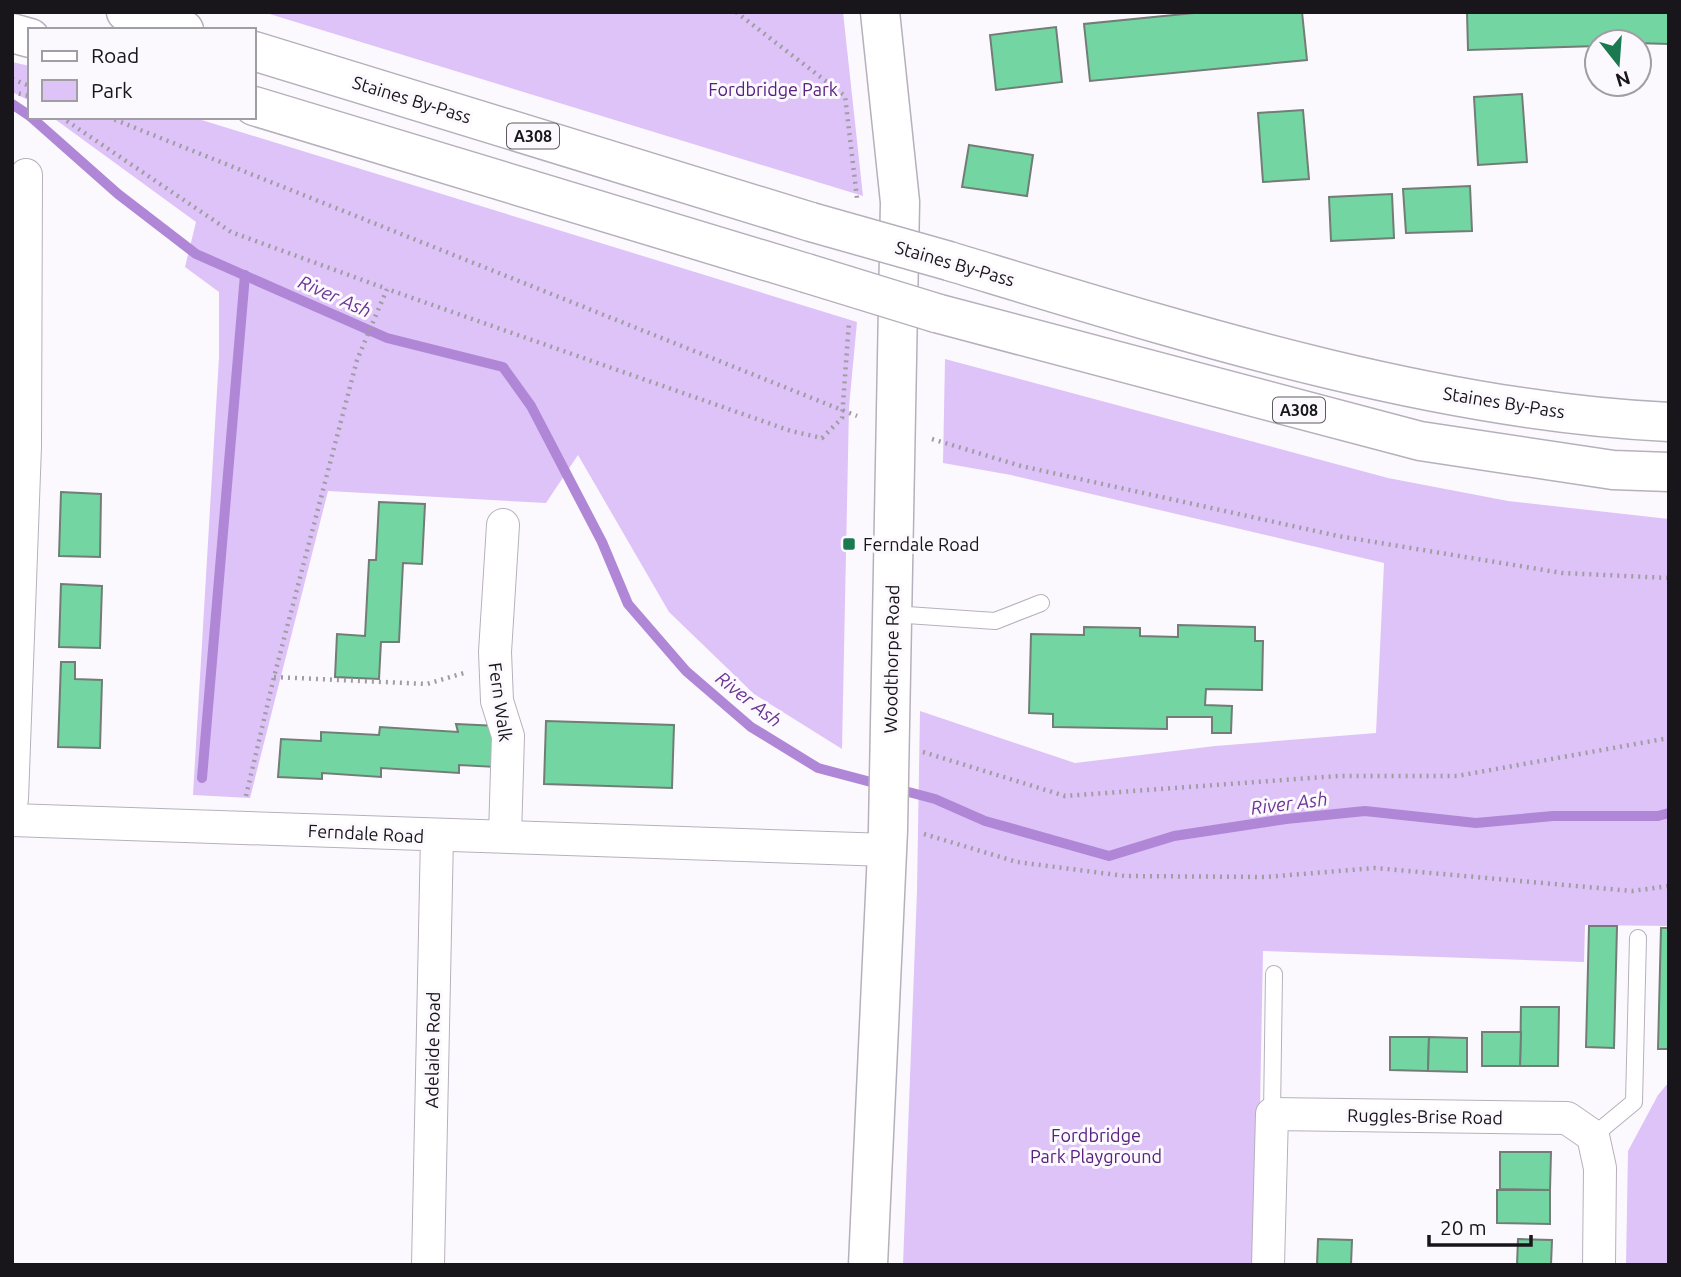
<svg xmlns="http://www.w3.org/2000/svg" width="1681" height="1277" font-family="Ubuntu,sans-serif">
<style>
.green{fill:#dec3f8}
.lines{fill:none;stroke-linecap:round;stroke-linejoin:round}
.stream{stroke:#b087d6;stroke-width:10}
.building{fill:#73d6a2;stroke:#717d76;stroke-width:2}
.service-casing{stroke:#b6b0bc;stroke-width:18}
.minor-casing{stroke:#b6b0bc;stroke-width:34}
.tertiary-casing{stroke:#b6b0bc;stroke-width:41}
.trunk-casing{stroke:#b6b0bc;stroke-width:41}
.path{stroke:#a09da2;stroke-width:4.5;stroke-dasharray:2 5;stroke-linecap:butt}
.service{stroke:#fff;stroke-width:16}
.minor{stroke:#fff;stroke-width:32}
.tertiary{stroke:#fff;stroke-width:38}
.trunk{stroke:#fff;stroke-width:38}
.trunk-bridge-casing{stroke:#b6b0bc;stroke-width:41;stroke-linecap:butt}
.trunk-bridge{stroke:#fff;stroke-width:38}
.poi-dot{fill:#1a794f;stroke:#fcf9fe;stroke-width:2.5}
.labels{text-anchor:middle;dominant-baseline:central;stroke-width:6;stroke-linejoin:round;paint-order:stroke}
.shield{fill:#fcf9fe;stroke:#5c5a5f;stroke-width:2}
.shield-label{font-size:16px;font-weight:bold;fill:#18161b}
.park-label{font-size:18px;fill:#57217d;stroke:#fcf9fe}
.street-label{font-size:18px;fill:#18161b;stroke:#fcf9fe}
.poi-label{font-size:18px;fill:#18161b;stroke:#fcf9fe;text-anchor:start}
.water-label{font-size:19px;font-style:italic;fill:#6b3693;stroke:#fcf9fe}
</style>
<rect width="100%" height="100%" fill="#fcf9fe"/>
<g class="green">
<polygon points="263,12 843,12 863,196"/>
<polygon points="12,62 30,66 30,101 12,92"/>
<polygon points="52,117 192,117 857,322 849,407 842,749 754,694 669,612 578,455 546,503 328,491 250,798 193,795 219,357 219,292 185,267 196,222"/>
<polygon points="945,359 1388,478 1508,501 1669,519 1669,926 1585,925 1584,962 1263,951 1257,1265 903,1265 917,890 920,711 1075,763 1215,746 1376,733 1384,563 1011,475 943,463"/>
<polygon points="1669,1082 1669,1265 1626,1265 1628,1151 1658,1095"/>
</g>
<g class="lines">
<g class="stream">
<polyline points="12,104 30,116"/>
<polyline points="31,117 118,194 196,254 387,338 503,367 531,406 602,542 628,604 686,671 751,727 818,768 935,799 985,821 1109,856 1174,836 1286,819 1365,811 1476,823 1553,816 1658,816 1669,813"/>
<polyline points="202,778 245,275"/>
</g>
</g>
<g class="building">
<polygon points="1204,12 1302,12 1307,60 1090,81 1084,24"/>
<polygon points="1467,12 1669,12 1669,44 1597,42 1597,46 1468,50"/>
<polygon points="1056,27 1062,82 996,90 990,35"/>
<polygon points="1522,94 1527,162 1478,165 1474,97"/>
<polygon points="1303,110 1309,179 1263,182 1258,113"/>
<polygon points="969,145 1033,155 1027,196 962,187"/>
<polygon points="1470,186 1472,231 1406,233 1403,189"/>
<polygon points="1392,194 1394,238 1331,241 1329,197"/>
<polygon points="61,492 101,494 100,557 59,556"/>
<polygon points="379,502 425,504 422,564 403,563 399,642 381,642 379,679 335,677 337,634 365,636 369,560 376,560"/>
<polygon points="61,584 102,586 100,648 59,647"/>
<polygon points="1178,625 1255,627 1255,641 1263,641 1262,690 1206,689 1205,705 1232,706 1231,733 1212,733 1212,717 1167,717 1167,729 1053,727 1053,714 1029,713 1031,634 1084,635 1084,627 1140,628 1140,636 1178,637"/>
<polygon points="61,662 75,662 75,679 102,680 100,748 58,747"/>
<polygon points="546,721 674,725 672,788 544,784"/>
<polygon points="456,724 498,726 496,767 459,765 459,773 381,768 381,777 322,773 322,779 278,777 281,739 321,741 321,732 379,735 380,727 458,732"/>
<polygon points="1589,926 1617,926 1614,1048 1586,1047"/>
<polygon points="1661,928 1669,928 1669,1049 1658,1049"/>
<polygon points="1521,1007 1559,1007 1558,1066 1520,1066"/>
<polygon points="1482,1032 1521,1032 1520,1066 1482,1066"/>
<polygon points="1390,1037 1429,1037 1428,1071 1390,1070"/>
<polygon points="1429,1037 1467,1038 1467,1072 1428,1071"/>
<polygon points="1500,1152 1551,1152 1550,1190 1500,1189"/>
<polygon points="1497,1190 1550,1190 1550,1224 1497,1223"/>
<polygon points="1318,1239 1352,1240 1351,1265 1317,1265"/>
<polygon points="1518,1239 1552,1240 1551,1265 1517,1265"/>
</g>
<g class="lines">
<g class="service-casing">
<g id="service">
<polyline points="892,614 995,621 1041,603"/>
<polyline points="1272,1114 1274,974"/>
<polyline points="1593,1136 1634,1102 1638,938"/>
</g>
</g>
<g class="minor-casing">
<g id="minor">
<polyline points="503,525 495,652 497,701 508,736 505,836"/>
<polyline points="12,799 25,446 26,175"/>
<polyline points="12,820 887,850"/>
<polyline points="428,1265 437,836"/>
<polyline points="1268,1265 1272,1114 1567,1118 1593,1136 1600,1168 1599,1265"/>
</g>
</g>
<g class="tertiary-casing">
<polyline id="tertiary" points="868,1265 888,830 900,202 880,12"/>
</g>
<g class="trunk-casing">
<g id="trunk">
<polyline points="126,12 184,30"/>
<polyline points="12,33 30,38"/>
<polyline points="254,51 811,222"/>
<polyline points="254,106 806,273"/>
<path d="M949 261C1177 330 1430 411 1669 422"/>
<polyline points="936,313 1420,441 1613,470 1669,472"/>
</g>
</g>
<g class="path">
<polyline points="736,12 845,96 857,198"/>
<polyline points="12,79 30,86"/>
<polyline points="12,92 30,96"/>
<polyline points="61,117 231,232 387,289"/>
<polyline points="108,117 857,416"/>
<polyline points="932,439 1021,466 1338,536 1562,573 1669,578"/>
<polyline points="274,677 427,684 464,673"/>
<polyline points="923,752 1065,796 1338,776 1457,776 1669,738"/>
<polyline points="246,796 274,677 357,360 387,289 791,431 822,438 842,418 849,322"/>
<polyline points="924,834 1017,862 1125,876 1266,877 1375,868 1632,891 1669,886"/>
</g>
<use href="#service" class="service"/>
<use href="#minor" class="minor"/>
<use href="#tertiary" class="tertiary"/>
<use href="#trunk" class="trunk"/>
<g class="trunk-bridge-casing">
<g id="trunk-bridge">
<polyline points="811,222 949,261"/>
<polyline points="806,273 936,313"/>
</g>
</g>
<use href="#trunk-bridge" class="trunk-bridge"/>
</g>
<rect class="poi-dot" x="842" y="537" width="14" height="14" rx="3.5"/>
<g class="labels">
<g class="shield">
<rect x="507" y="123.5" width="52" height="25" rx="5"/>
<rect x="1273" y="397.5" width="52" height="25" rx="5"/>
</g>
<g class="shield-label">
<text x="533" y="136">A308</text>
<text x="1299" y="410">A308</text>
</g>
<g class="park-label">
<text x="773" y="89">Fordbridge Park</text>
<text x="1096" y="1135">Fordbridge<tspan x="1096" dy="21">Park Playground</tspan></text>
</g>
<g class="street-label">
<text transform="translate(412 99) rotate(17)">Staines By-Pass</text>
<text transform="translate(955 263) rotate(16)">Staines By-Pass</text>
<text transform="translate(1504 402) rotate(9)">Staines By-Pass</text>
<text transform="translate(891 659) rotate(-89)">Woodthorpe Road</text>
<text transform="translate(501 702) rotate(82)">Fern Walk</text>
<text transform="translate(366 833) rotate(3)">Ferndale Road</text>
<text transform="translate(432 1050) rotate(-89)">Adelaide Road</text>
<text transform="translate(1425 1116) rotate(1)">Ruggles-Brise Road</text>
</g>
<g class="poi-label">
<text x="863" y="544">Ferndale Road</text>
</g>
<g class="water-label">
<text transform="translate(335 296) rotate(24)">River Ash</text>
<text transform="translate(749 699) rotate(38)">River Ash</text>
<text transform="translate(1289 803) rotate(-7)">River Ash</text>
</g>
</g>
<rect width="1681" height="1277" fill="none" stroke="#18161b" stroke-width="28"/>
<rect x="28" y="28" width="228" height="91" fill="#fcf9fe" stroke="#a19ea3" stroke-width="2"/>
<rect x="42" y="51" width="35" height="10" fill="#ffffff" stroke="#a19ea3" stroke-width="2"/>
<text x="91" y="63" font-size="21" fill="#18161b">Road</text>
<rect x="42" y="80" width="35" height="21" fill="#dec3f8" stroke="#a19ea3" stroke-width="2"/>
<text x="91" y="98" font-size="21" fill="#18161b">Park</text>
<g transform="translate(1618 63) rotate(163)"><circle r="33" fill="#fcf9fe" stroke="#a19ea3" stroke-width="2"/>
<path d="M0-5L12 26L0 18L-12 26Z" fill="#1a794f"/>
<text y="-10" font-size="19" font-weight="bold" text-anchor="middle" fill="#18161b">N</text>
</g>
<path d="M1429 1235v10h102v-10" fill="none" stroke="#18161b" stroke-width="3.5"/>
<text x="1440" y="1235" font-size="21" fill="#18161b" stroke="#fcf9fe" stroke-width="5" paint-order="stroke">20 m</text>
</svg>
